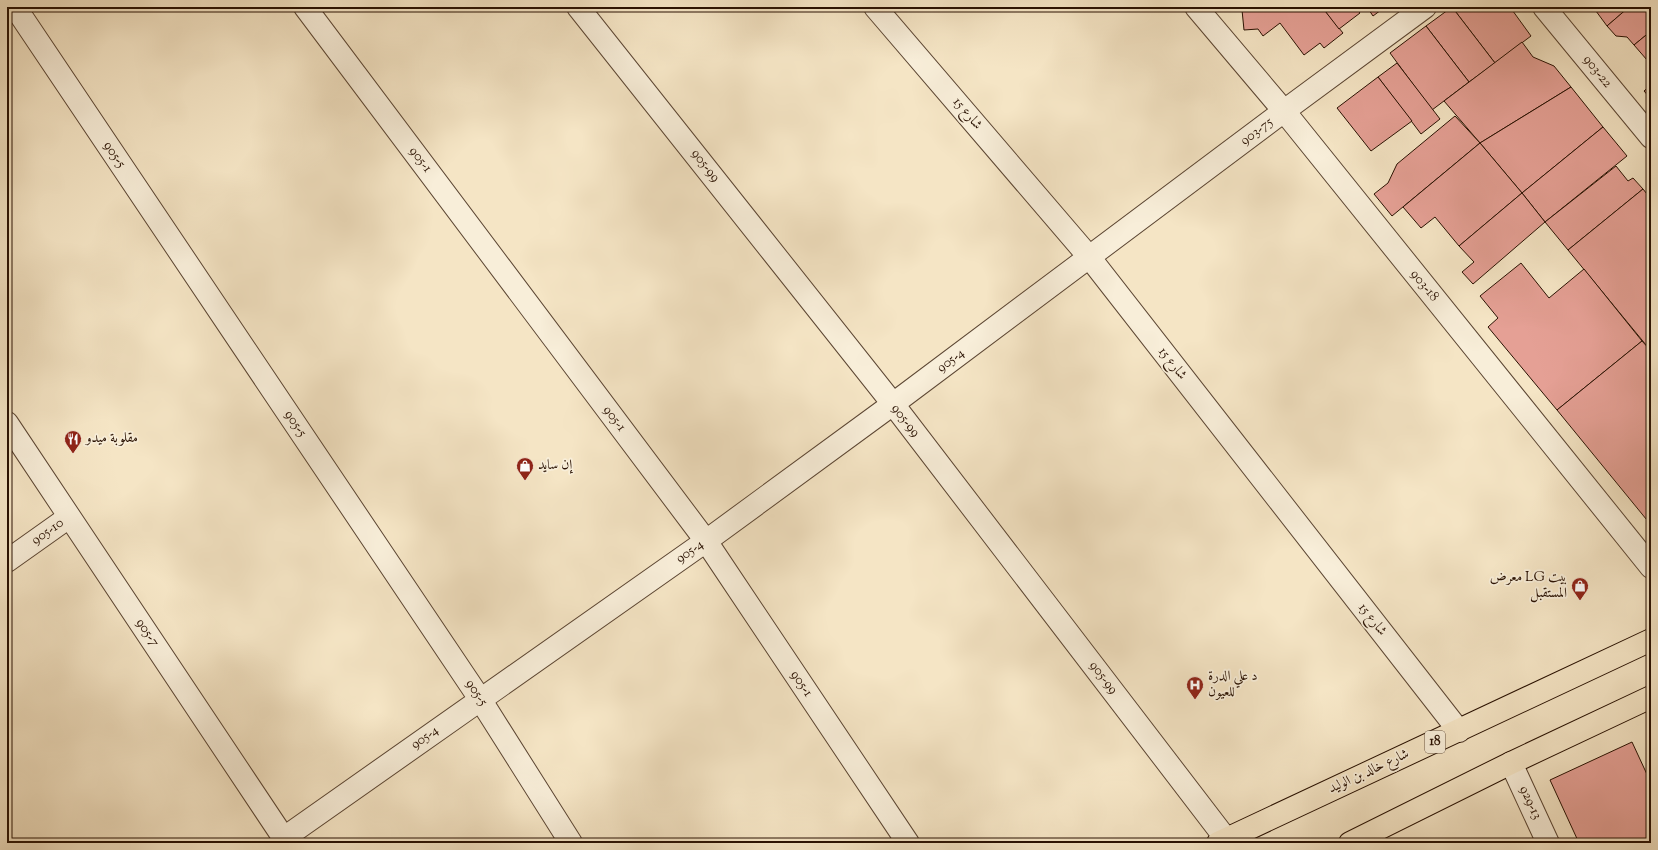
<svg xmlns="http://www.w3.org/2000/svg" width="1658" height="850" font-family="'Sorts Mill Goudy',Amiri,serif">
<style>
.building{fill:#e5a095;stroke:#291102}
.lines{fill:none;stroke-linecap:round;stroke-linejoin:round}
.minor-casing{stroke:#5c4633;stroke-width:24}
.primary-casing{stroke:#291102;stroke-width:24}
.minor{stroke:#f8eed9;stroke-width:22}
.primary{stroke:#f5e5c5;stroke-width:22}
.labels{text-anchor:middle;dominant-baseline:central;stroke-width:3.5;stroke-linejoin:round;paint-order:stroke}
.shield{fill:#f8eed9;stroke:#675342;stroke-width:1}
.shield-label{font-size:13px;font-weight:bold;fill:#291102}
.street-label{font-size:14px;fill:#291102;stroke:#f8eed9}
.poi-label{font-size:14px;fill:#291102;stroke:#f8eed9;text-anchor:start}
</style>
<rect width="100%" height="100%" fill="#f5e5c5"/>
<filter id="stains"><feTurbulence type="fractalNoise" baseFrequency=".005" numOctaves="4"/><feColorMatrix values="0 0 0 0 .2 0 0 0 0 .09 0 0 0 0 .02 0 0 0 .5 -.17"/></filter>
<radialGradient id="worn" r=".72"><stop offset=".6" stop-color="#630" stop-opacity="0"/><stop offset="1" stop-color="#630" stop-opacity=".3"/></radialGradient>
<g class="building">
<polygon points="1246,7 1261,7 1263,10 1267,7 1322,7 1343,33 1324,48 1320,43 1304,55 1280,23 1263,36 1258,29 1244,30 1242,10"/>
<polygon points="1322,7 1355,7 1360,13 1339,29"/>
<polygon points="1367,7 1385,7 1373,16"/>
<polygon points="1452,7 1510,7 1531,36 1495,63"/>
<polygon points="1452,7 1495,63 1469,82 1426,26"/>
<polygon points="1593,7 1629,7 1607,26"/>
<polygon points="1629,7 1651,7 1651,31 1634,45 1627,37 1616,36 1607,26"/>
<polygon points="1426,26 1469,82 1432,110 1390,53"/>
<polygon points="1651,31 1651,56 1647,60 1634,45"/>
<polygon points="1522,42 1533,57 1554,66 1571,87 1480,143 1444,101"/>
<polygon points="1397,63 1440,119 1421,134 1378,77"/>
<polygon points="1378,77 1412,121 1371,151 1337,108"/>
<polygon points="1651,85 1651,99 1644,91"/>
<polygon points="1571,87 1603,127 1522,193 1480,143"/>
<polygon points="1455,116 1480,143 1392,216 1374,194 1388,183 1397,164"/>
<polygon points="1603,127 1627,156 1545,222 1522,193"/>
<polygon points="1480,143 1522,193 1459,246 1435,217 1421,228 1403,207"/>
<polygon points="1616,166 1628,181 1633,178 1643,189 1568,250 1545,222"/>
<polygon points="1643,189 1651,199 1651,351 1568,250"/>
<polygon points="1522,193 1545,222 1473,284 1462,272 1474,262 1459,246"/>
<polygon points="1521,263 1549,298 1584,269 1642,341 1557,410 1488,327 1498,318 1480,296"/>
<polygon points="1642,341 1651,351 1651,525 1557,410"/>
<polygon points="1632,742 1651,783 1651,843 1579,843 1550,780"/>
</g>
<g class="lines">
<g class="minor-casing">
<g id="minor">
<polyline points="15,7 480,699 571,843"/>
<polyline points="305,7 706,541 908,843"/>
<polyline points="578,7 893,404 1226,839"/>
<polyline points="875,7 1090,258 1459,731"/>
<polyline points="1196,7 1284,111 1651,567"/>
<polyline points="1544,7 1651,137"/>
<polyline points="7,423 287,843"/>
<polyline points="7,561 69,517"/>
<polyline points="1511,763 1548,843"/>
<polyline points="284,838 706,541 893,404 1284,111 1425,7"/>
</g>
</g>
<g class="primary-casing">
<g id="primary">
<polyline points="1218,843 1651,640"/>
<polyline points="1350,843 1511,763 1651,697"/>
</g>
</g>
<use href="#minor" class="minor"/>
<use href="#primary" class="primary"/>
</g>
<defs>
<g id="restaurant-pin" transform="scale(0.9)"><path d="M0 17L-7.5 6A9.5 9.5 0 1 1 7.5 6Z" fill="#8f2418" stroke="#f8eed9"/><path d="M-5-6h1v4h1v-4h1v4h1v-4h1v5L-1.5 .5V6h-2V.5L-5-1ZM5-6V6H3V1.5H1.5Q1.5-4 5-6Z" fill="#fff"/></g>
<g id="shop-pin" transform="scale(0.9)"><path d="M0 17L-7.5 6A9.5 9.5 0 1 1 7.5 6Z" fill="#8f2418" stroke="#f8eed9"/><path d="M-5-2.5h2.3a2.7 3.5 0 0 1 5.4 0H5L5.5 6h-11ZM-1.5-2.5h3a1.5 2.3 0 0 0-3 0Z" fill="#fff"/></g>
<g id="hospital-pin" transform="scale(0.9)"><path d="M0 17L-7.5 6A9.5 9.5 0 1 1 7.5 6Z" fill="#8f2418" stroke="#f8eed9"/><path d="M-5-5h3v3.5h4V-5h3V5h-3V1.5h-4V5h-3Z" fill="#fff"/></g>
</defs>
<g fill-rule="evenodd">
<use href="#restaurant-pin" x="73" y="439"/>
<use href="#shop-pin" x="525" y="466"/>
<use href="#shop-pin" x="1580" y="586"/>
<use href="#hospital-pin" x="1195" y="685"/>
</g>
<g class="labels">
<rect class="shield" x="1425" y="731" width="20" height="22" rx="3"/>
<g class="shield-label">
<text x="1435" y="742">18</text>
</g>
<g class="street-label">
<text transform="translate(1597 72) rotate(51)">903-22</text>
<text transform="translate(967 114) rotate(50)">شارع 15</text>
<text transform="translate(1257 132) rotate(-37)">903-75</text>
<text transform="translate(114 155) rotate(56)">905-5</text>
<text transform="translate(420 160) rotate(53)">905-1</text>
<text transform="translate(705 166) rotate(52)">905-99</text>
<text transform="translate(1424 286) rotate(51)">903-18</text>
<text transform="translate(951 361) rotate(-37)">905-4</text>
<text transform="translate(1172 364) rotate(52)">شارع 15</text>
<text transform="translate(614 419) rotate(53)">905-1</text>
<text transform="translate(905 421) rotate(52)">905-99</text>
<text transform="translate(295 424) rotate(56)">905-5</text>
<text transform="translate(48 532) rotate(-35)">905-10</text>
<text transform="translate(690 552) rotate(-35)">905-4</text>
<text transform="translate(1372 620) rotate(52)">شارع 15</text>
<text transform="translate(147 633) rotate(56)">905-7</text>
<text transform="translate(1103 678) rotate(53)">905-99</text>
<text transform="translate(801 684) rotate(56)">905-1</text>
<text transform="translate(476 693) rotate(57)">905-5</text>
<text transform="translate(425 738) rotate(-35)">905-4</text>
<text transform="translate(1369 772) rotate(-25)">شارع خالد بن الوليد</text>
<text transform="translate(1530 803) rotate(65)">929-13</text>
</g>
<g class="poi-label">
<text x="86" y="439">مقلوبة ميدو</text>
<text x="538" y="466">إن سايد</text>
<text x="1567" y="578" text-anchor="end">معرض LG بيت<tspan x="1567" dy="16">المستقبل</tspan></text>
<text x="1208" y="677">د علي الدرة<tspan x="1208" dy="16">للعيون</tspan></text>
</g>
</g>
<rect width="1658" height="850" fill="none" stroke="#f5e5c5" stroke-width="24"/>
<rect x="8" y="8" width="1642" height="834" fill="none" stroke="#291102" stroke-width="2"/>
<rect x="12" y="12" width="1634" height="826" fill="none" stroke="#291102"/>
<rect width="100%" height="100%" filter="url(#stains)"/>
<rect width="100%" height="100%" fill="url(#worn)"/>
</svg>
